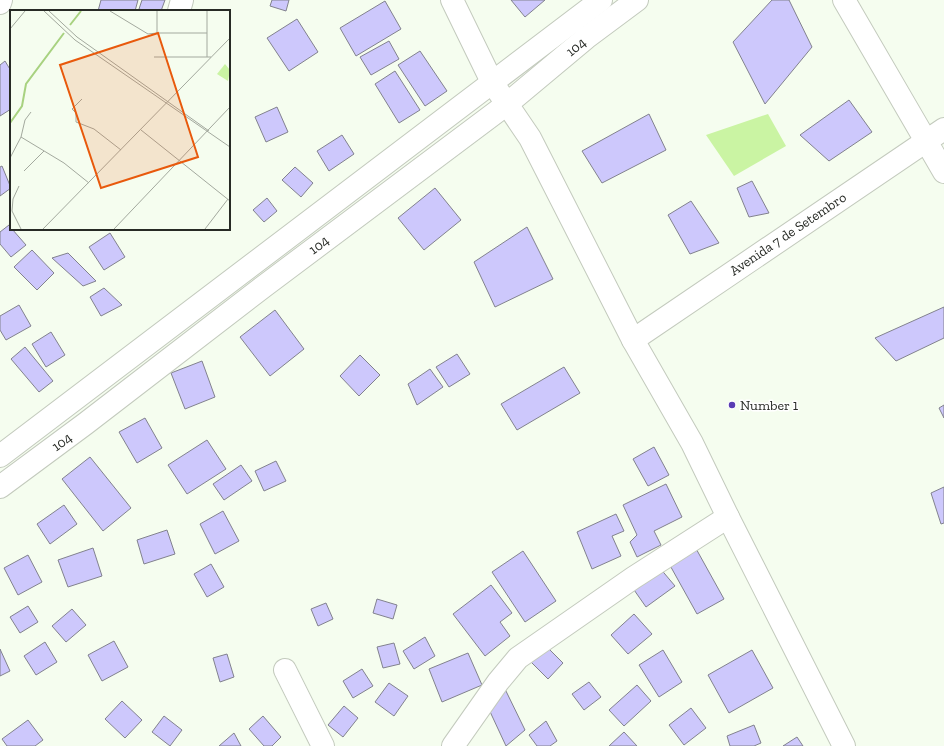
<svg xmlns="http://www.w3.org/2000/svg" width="944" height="746" font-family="'Zilla Slab',serif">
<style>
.green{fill:#caf4a3}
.building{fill:#cdc8fc;stroke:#82828e}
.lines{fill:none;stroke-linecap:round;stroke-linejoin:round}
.minor-casing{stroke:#c3cabd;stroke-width:24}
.minor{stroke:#fff;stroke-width:22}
.poi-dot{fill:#593cb4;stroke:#fff;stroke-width:1.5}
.labels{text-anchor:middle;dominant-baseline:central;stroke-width:3;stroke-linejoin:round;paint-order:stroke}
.street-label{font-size:14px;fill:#272a25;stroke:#fff}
.poi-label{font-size:14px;fill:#272a25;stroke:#fff;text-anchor:start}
.inset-river{fill:none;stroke:#a8d280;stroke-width:2}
.inset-road{fill:none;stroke:#a3a99e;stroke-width:1}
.view{fill:#e8590c;fill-opacity:0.15;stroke:#e8590c;stroke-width:2}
.inset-edge{fill:none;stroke:#272a25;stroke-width:2}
</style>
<rect width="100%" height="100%" fill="#f5fdef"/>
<polygon class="green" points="768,114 786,146 734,176 706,135"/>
<g class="building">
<polygon points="101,0 138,0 135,11 98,11"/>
<polygon points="142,0 165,0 161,11 146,11 139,9"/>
<polygon points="272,0 289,0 286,11 270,6"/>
<polygon points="511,0 545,0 525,17"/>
<polygon points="772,0 789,0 812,47 765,104 733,42"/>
<polygon points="385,1 401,29 356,56 340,28"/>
<polygon points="297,19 318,52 289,71 267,38"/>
<polygon points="389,41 399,59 371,75 360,57"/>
<polygon points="420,51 447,91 425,106 398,65"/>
<polygon points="5,61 11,71 11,109 0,116 0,65"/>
<polygon points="395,71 420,110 399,123 375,84"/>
<polygon points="849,100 872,132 829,161 800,135"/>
<polygon points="277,107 288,132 266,142 255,117"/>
<polygon points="649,114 666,150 602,183 582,151"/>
<polygon points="342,135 354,154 329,171 317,151"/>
<polygon points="2,166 11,188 0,196 0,167"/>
<polygon points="295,167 313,183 301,197 282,180"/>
<polygon points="752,181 769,213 749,217 737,188"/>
<polygon points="435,188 461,220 424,250 398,218"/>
<polygon points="267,198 277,211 264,222 253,210"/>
<polygon points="691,201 719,243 690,254 668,215"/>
<polygon points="9,225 11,229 12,229 26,245 11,257 0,244 0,232"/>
<polygon points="527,227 553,279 495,307 474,262"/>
<polygon points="110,233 125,257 104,270 89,247"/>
<polygon points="32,250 54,273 37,290 14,267"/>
<polygon points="68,253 96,281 83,286 52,258"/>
<polygon points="104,288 122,305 101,316 90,297"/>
<polygon points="19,305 31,326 6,340 0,330 0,316"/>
<polygon points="944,307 944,338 896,361 875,338"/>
<polygon points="275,310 304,349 270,376 240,337"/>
<polygon points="51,332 65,355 46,367 32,344"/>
<polygon points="25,347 53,381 39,392 11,359"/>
<polygon points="457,354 470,374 449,387 436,367"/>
<polygon points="360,355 380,375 359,396 340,376"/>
<polygon points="202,361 215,397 185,409 171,373"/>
<polygon points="564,367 580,393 517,430 501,404"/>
<polygon points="430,369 443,387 417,405 408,384"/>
<polygon points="944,405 944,418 939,408"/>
<polygon points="145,418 162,448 137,463 119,432"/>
<polygon points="207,440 226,469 187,494 168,465"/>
<polygon points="654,447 669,475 648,486 633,459"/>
<polygon points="90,457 131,508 103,531 62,479"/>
<polygon points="276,461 286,481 264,491 255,471"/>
<polygon points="241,465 252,481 224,500 213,484"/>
<polygon points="666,484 682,517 654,531 661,545 637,557 630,542 637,535 623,505"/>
<polygon points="944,487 944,523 941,524 931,493"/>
<polygon points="64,505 77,524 50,544 37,524"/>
<polygon points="223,511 239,541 215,554 200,524"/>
<polygon points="616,514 624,531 612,536 621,556 592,569 577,532"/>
<polygon points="167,530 175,554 144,564 137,540"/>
<polygon points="694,545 724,599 697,614 667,560"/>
<polygon points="93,548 102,576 68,587 58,560"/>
<polygon points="523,551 556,601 525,622 492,572"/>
<polygon points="28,555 42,582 18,595 4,568"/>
<polygon points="211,564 224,587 207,597 194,574"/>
<polygon points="659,567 675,586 646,607 632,587"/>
<polygon points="491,585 512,613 500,622 510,636 485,656 453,614"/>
<polygon points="377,599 397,605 393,619 373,613"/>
<polygon points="326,603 333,619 318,626 311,609"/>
<polygon points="28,606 38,622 20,633 10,617"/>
<polygon points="72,609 86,625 66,642 52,626"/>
<polygon points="634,614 652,634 628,654 611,635"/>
<polygon points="425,637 435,656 414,669 403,651"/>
<polygon points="114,641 128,667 102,681 88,655"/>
<polygon points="45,642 57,662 36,675 24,656"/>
<polygon points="394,643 400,664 383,668 377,647"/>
<polygon points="545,645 563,663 548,679 530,661"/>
<polygon points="0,649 10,671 0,676"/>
<polygon points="663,650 682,682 659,697 639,665"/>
<polygon points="752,650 773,688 729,713 708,675"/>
<polygon points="468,653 482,685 442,702 429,669"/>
<polygon points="227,654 234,677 220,682 213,658"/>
<polygon points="362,669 373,686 353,698 343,681"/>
<polygon points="589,682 601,697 584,710 572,694"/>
<polygon points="389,683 408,696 394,716 375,702"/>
<polygon points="637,685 651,701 624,726 609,710"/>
<polygon points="504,687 525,730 506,746 486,703"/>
<polygon points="122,701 142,720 125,738 105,719"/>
<polygon points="344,706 358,718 343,737 328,725"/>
<polygon points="691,708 706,728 684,745 669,725"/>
<polygon points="164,716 182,730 170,746 152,732"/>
<polygon points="263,716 281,737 272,746 264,746 249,729"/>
<polygon points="28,720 43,740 35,746 7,746 2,739"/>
<polygon points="546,721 557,741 550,746 537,746 529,735"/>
<polygon points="754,725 761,743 754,746 730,746 727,736"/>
<polygon points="624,732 637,746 609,746"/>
<polygon points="234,733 241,746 219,746"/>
<polygon points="797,737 803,746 783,746"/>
</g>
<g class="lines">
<g class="minor-casing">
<g id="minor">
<polyline points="452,0 492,82 530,138 633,340 692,443 728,517 844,746"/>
<polyline points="844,0 944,172"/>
<polyline points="0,3 1,0"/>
<polyline points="179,11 182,0"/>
<polyline points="633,340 944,129"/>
<polyline points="0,456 601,0"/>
<polyline points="0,487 85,424 263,287 507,104 586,38 637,0"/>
<polyline points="285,670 323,746"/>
<polyline points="453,746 498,682 518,658 633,578 728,517"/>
</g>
</g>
<use href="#minor" class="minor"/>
</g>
<circle class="poi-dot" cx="732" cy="405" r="4"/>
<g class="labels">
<g class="street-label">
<text transform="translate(576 47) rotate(-39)">104</text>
<text transform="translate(788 234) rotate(-34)">Avenida 7 de Setembro</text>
<text transform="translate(319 245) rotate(-37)">104</text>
<text transform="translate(62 442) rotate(-36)">104</text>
</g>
<g class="poi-label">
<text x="740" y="405">Number 1</text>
</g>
</g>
<g transform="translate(10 10)">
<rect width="220" height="220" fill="#f5fdef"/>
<path d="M215 54 220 60 218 71 207 64Z" fill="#caf4a3"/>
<path class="inset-river" d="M60 15 71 1M0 113 12 96 16 74 54 23"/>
<path class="inset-road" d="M34 1 65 30 220 137M39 1 67 27 199 121M100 1 138 24 147 23M147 1V23H197V47H201M197 1V23M0 19 15 1M144 47H197M72 89 62 99 66 103V112L84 119 111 140M21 102 15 110 11 127 54 153 79 173M131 120 220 191M0 148 11 127M14 161 34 141M9 176 3 189 2 201 11 219M33 219 220 28M104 219 220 97M195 219 218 189"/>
<path class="view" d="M148 23 188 147 91 178 50 55Z"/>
<rect width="220" height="220" class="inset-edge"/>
</g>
</svg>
